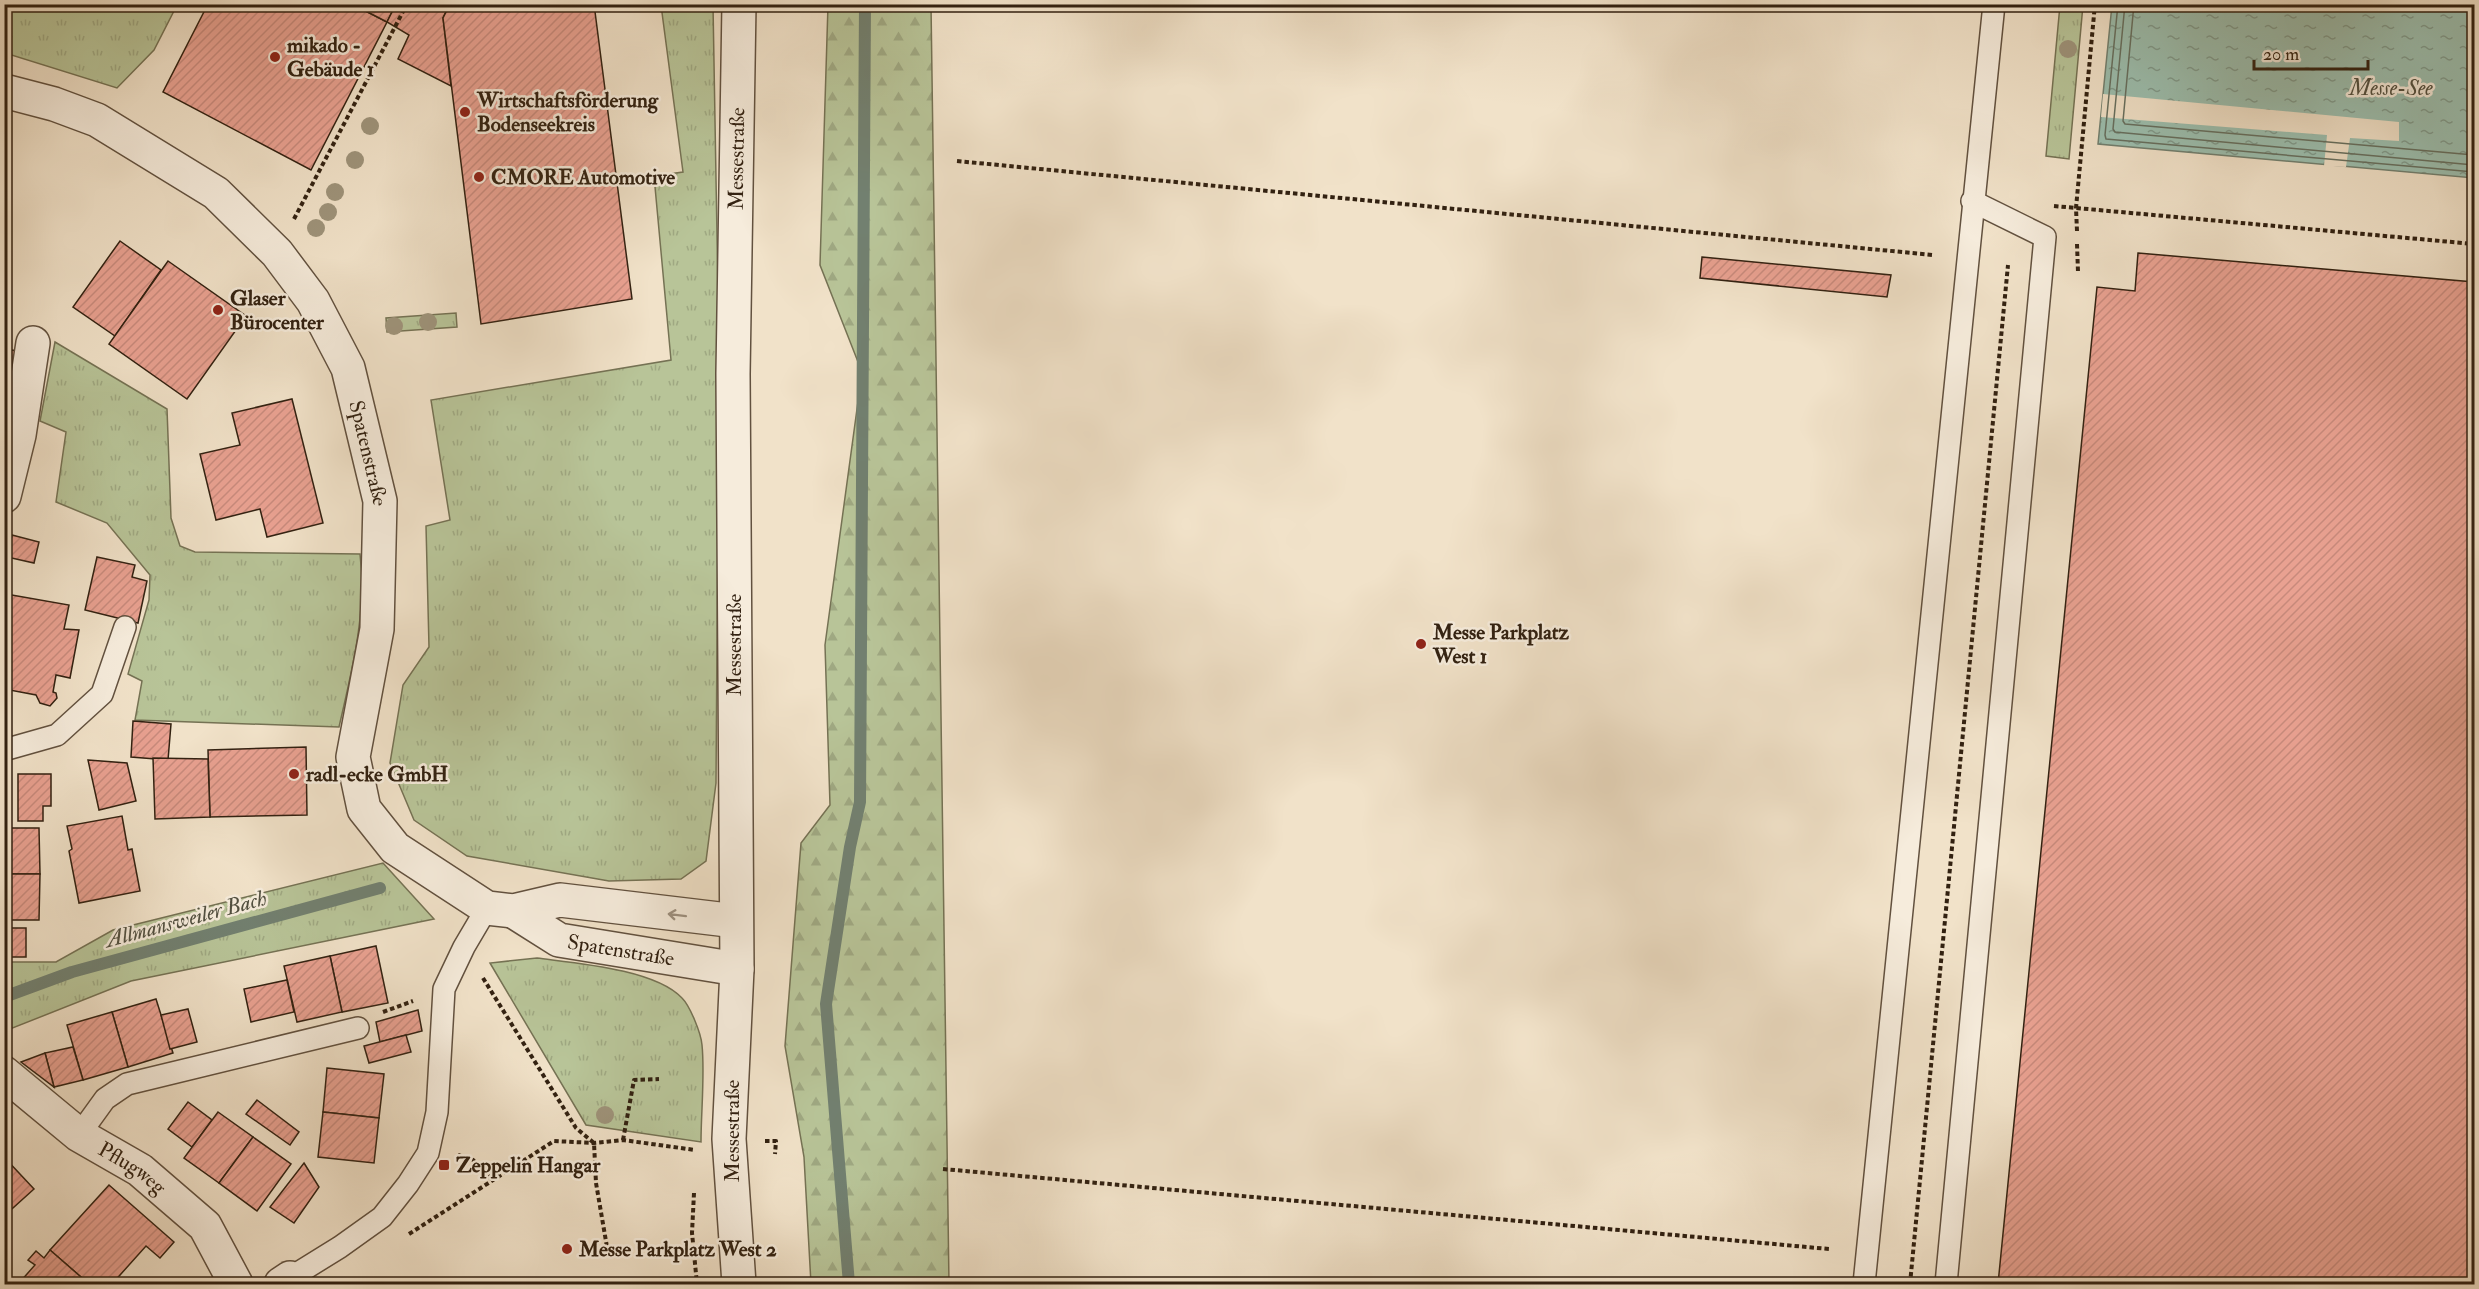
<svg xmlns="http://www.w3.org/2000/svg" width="2479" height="1289" font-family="'IM FELL Double Pica',serif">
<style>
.grass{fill:url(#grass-tufts);stroke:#757254;stroke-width:1.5}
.forest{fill:url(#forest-firs);stroke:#757254;stroke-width:1.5}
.water{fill:url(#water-ripples);stroke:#728070;stroke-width:1.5}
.pier{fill:#f1e2c9}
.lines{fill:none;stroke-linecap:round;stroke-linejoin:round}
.shore{stroke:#677060;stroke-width:1.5}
.stream{stroke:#728070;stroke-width:12}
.building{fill:url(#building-hatch);stroke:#322111;stroke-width:1.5}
.service-casing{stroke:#62513f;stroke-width:24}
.minor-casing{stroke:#62513f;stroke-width:36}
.tertiary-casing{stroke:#62513f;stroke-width:36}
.path{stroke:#322111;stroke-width:4;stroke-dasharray:4.5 3;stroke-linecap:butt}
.service{stroke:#f6ecdc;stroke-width:21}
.minor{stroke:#f6ecdc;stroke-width:33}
.tertiary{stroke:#f6ecdc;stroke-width:33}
.tree{fill:#9e937a}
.oneway{stroke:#9e9181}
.poi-dot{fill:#8f2418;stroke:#f6ecdc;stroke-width:2}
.labels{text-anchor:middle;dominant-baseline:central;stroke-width:5;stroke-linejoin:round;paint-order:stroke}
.poi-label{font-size:21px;font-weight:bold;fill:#322111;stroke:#f6ecdc;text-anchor:start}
.street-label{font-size:21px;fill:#322111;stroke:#f6ecdc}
.water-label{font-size:22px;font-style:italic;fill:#525040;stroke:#f6ecdc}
</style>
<defs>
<pattern id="grass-tufts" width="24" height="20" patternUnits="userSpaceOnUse" patternTransform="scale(1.5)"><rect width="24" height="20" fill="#b8c498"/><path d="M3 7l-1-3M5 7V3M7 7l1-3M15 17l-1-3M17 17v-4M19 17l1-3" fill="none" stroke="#9fa882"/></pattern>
<pattern id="forest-firs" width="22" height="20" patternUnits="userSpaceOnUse" patternTransform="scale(1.5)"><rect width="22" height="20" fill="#b8c498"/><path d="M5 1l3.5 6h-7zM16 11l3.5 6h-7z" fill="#9fa882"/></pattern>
<pattern id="water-ripples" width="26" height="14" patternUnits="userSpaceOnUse" patternTransform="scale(1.5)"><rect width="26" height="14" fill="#9cbfaf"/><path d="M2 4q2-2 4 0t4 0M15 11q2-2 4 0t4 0" fill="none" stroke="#809b8d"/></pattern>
<pattern id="building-hatch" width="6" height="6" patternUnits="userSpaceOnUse" patternTransform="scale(1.5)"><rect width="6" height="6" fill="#e9a191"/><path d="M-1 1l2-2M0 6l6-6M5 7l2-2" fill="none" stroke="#c88a7c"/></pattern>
</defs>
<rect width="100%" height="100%" fill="#f1e2c9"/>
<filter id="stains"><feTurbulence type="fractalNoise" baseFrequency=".00333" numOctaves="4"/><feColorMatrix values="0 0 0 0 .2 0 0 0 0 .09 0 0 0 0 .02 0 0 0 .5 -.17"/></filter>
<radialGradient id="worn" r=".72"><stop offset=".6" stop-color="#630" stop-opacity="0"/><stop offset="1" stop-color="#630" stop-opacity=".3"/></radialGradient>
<g class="grass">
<polygon points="4,5 5,4 177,5 154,50 117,88 5,53"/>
<polygon points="661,5 713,5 719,351 716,783 706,861 681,879 609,881 467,856 414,820 390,763 403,685 429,647 426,526 450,520 431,400 671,360 654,176 683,172"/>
<polygon points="2060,5 2083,5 2069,159 2046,156"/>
<polygon points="456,313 457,327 387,332 386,318"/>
<path d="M55 342 167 409 171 518 180 546 195 552 360 554C367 613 352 670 339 727L135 720 142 681 128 674 149 600 150 575 107 523 56 502 66 432 40 421Z"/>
<polygon points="383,863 434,919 131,981 5,1031 5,962 56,962 113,930"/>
<path d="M537 958C575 963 655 969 682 998 690 1006 701 1033 702 1045 705 1074 701 1112 701 1142L586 1125 490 963Z"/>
</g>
<polygon class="forest" points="828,5 931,5 949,1284 811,1284 804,1157 785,1046 801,843 830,805 825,645 862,372 820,265"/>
<polygon class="water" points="2112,5 2474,5 2474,178 2098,144"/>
<polygon class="pier" points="2103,94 2399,122 2399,141 2350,138 2346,167 2324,166 2327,135 2101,117"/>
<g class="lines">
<g class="shore">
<polyline points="2118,4 2105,135 2106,139 2474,172"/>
<polyline points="2125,4 2113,129 2115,132 2474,165"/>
<polyline points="2134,4 2123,121 2125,124 2474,155"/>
</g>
<g class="stream">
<polyline points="4,997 72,972 380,888"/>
<polyline points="849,1284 826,1004 850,847 860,802 865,4"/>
</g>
</g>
<g class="building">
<polygon points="208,4 352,4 387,22 311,170 163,92"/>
<polygon points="352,4 396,4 387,22"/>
<polygon points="396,4 450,4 443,18 451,86 398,59 409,35 387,22"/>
<polygon points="450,4 594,4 632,299 481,324 443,18"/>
<polygon points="120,241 161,270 115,336 73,307"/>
<polygon points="2138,253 2474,282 2474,1284 1998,1284 2097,287 2135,291"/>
<polygon points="1702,257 1891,275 1887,297 1700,278"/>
<polygon points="168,261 246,316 187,399 109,344"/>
<polygon points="4,349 18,351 7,400 4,399"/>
<polygon points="292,399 323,523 267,537 260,509 216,520 200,454 240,445 232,413"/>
<polygon points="12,535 39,542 34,563 7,557"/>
<polygon points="97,557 135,565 132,577 147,581 138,623 85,610"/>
<polygon points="6,594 69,605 64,629 79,630 70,678 56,675 53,692 56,693 57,698 50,706 40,703 36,695 4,689 4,604"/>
<polygon points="133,721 171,724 168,760 131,757"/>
<polygon points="306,747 307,815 210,817 208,750"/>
<polygon points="153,758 208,759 210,817 155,819"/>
<polygon points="88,760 127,763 136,801 99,810"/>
<polygon points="18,774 51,774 51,806 43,806 43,821 18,821"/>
<polygon points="122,816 128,850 132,849 140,891 79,903 69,851 72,849 67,826"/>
<polygon points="4,828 39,828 40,874 4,874"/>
<polygon points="4,874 40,874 39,920 4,920"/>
<rect x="4" y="928" width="22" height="29"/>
<polygon points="376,946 388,1003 342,1012 330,956"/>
<polygon points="330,956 342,1012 297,1022 284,966"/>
<polygon points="287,980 294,1012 251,1022 244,989"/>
<polygon points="156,999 173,1053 128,1067 112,1012"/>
<polygon points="188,1009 197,1042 170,1049 161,1015"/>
<polygon points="418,1010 422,1031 380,1042 376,1022"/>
<polygon points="112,1012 128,1067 83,1080 67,1025"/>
<polygon points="406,1035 411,1052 369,1063 364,1046"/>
<polygon points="73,1047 83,1080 54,1087 45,1053"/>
<polygon points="45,1053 54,1087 21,1062"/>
<polygon points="327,1068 384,1074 379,1118 323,1112"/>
<polygon points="257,1100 299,1132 290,1145 246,1114"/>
<polygon points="188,1102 212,1120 192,1147 168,1129"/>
<polygon points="218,1112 253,1137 219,1183 184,1158"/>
<polygon points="323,1112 379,1118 374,1163 318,1157"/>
<polygon points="253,1137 291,1164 257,1211 219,1183"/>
<polygon points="4,1157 34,1189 4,1216"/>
<polygon points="304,1163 319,1187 294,1223 270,1207"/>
<polygon points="109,1185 174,1242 160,1258 146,1246 112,1284 89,1284 50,1250"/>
<polygon points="50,1250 89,1284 19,1283 35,1265 28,1260 36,1251 44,1258"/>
</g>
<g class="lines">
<g class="service-casing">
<g id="service">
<polyline points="4,750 57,735 102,694 125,627"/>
<polyline points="79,1135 105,1099 127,1084 358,1028"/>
<polyline points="290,1278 340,1247 382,1217 408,1184 428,1153 437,1112 444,989 464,947 487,908"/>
<polyline points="1864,1284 1994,4"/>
<polyline points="1946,1284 2045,237 1972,201"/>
</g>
</g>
<g class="minor-casing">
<g id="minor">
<path id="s1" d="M4 91 54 104 97 120 216 193 277 253 313 301 348 368 380 501 377 629 353 757 364 809 395 848 487 908 513 911 560 900 736 921"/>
<polyline points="4,496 19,435 33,343"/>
<path id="s2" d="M513 911 559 940 737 969"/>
<path id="s3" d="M4 1073 79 1135 140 1170 205 1226 236 1284"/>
<polyline points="281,1284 290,1278"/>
</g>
</g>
<g class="tertiary-casing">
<g id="tertiary">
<path id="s4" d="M739 1284 729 1139 737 969 733 374 739 4"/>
</g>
</g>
<g class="path">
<polyline points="957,161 1933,255"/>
<polyline points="2054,206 2474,244"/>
<polyline points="294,219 407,4"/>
<polyline points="2077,231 2076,208 2095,4"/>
<polyline points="2077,244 2078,272"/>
<polyline points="483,978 576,1128 594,1143 596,1183 608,1253"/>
<polyline points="383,1012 413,1001"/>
<polyline points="623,1140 634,1080 659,1079"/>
<polyline points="765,1141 776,1141 775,1154"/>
<polyline points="458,1155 473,1160 493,1181"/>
<polyline points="943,1169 1829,1249"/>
<polyline points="694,1193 692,1233 697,1284"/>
<polyline points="409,1234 554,1141 594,1143 623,1140 695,1150"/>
<polyline points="1910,1284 2008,265"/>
</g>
<use href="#service" class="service"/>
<use href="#minor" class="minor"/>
<use href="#tertiary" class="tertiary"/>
</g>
<g class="tree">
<circle cx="2068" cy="49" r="9"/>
<circle cx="370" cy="126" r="9"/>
<circle cx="355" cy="160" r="9"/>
<circle cx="335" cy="192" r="9"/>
<circle cx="328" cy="212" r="9"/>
<circle cx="316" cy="228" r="9"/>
<circle cx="428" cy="322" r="9"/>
<circle cx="394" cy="326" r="9"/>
<circle cx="605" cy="1115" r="9"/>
</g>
<defs><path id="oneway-shaft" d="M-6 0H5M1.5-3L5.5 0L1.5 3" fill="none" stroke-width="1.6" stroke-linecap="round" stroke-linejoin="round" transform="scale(1.5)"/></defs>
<use class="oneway" href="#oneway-shaft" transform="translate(677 915) rotate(-173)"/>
<g class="poi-dot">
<circle cx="275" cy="57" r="6"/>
<circle cx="465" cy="112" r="6"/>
<circle cx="479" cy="177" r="6"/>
<circle cx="218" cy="310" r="6"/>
<circle cx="1421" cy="644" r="6"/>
<circle cx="294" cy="774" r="6"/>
<rect x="438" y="1159" width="12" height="12" rx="3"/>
<circle cx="567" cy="1249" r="6"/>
</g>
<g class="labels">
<g class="poi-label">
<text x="287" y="45">mikado -<tspan x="287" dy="24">Gebäude 1</tspan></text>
<text x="477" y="100">Wirtschaftsförderung<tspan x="477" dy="24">Bodenseekreis</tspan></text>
<text x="491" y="177">CMORE Automotive</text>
<text x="230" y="298">Glaser<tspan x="230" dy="24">Bürocenter</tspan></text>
<text x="1433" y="632">Messe Parkplatz<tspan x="1433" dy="24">West 1</tspan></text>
<text x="306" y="774">radl-ecke GmbH</text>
<text x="456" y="1165">Zeppelin Hangar</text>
<text x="579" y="1249">Messe Parkplatz West 2</text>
</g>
<g class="street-label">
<text stroke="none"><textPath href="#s4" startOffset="1126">Messestraße</textPath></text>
<text stroke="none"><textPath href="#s1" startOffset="546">Spatenstraße</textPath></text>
<text transform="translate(734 645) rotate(-90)">Messestraße</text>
<text stroke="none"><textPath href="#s2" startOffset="117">Spatenstraße</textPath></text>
<text transform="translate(732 1131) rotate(-90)">Messestraße</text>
<text stroke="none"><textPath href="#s3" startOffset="160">Pflugweg</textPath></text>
</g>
<g class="water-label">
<text x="2391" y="88">Messe-See</text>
<text transform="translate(186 919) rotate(-15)">Allmansweiler Bach</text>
</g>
</g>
<rect width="2479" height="1289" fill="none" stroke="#f1e2c9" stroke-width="24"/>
<rect x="6" y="6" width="2467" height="1277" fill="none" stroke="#322111" stroke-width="3"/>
<rect x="12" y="12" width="2455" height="1265" fill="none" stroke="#322111" stroke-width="1.5"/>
<path d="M2254 60v9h114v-9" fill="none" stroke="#322111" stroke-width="3"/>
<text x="2263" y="60" font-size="18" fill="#322111" stroke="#f6ecdc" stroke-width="4.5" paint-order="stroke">20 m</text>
<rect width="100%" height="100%" filter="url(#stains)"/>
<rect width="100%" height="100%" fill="url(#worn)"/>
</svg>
